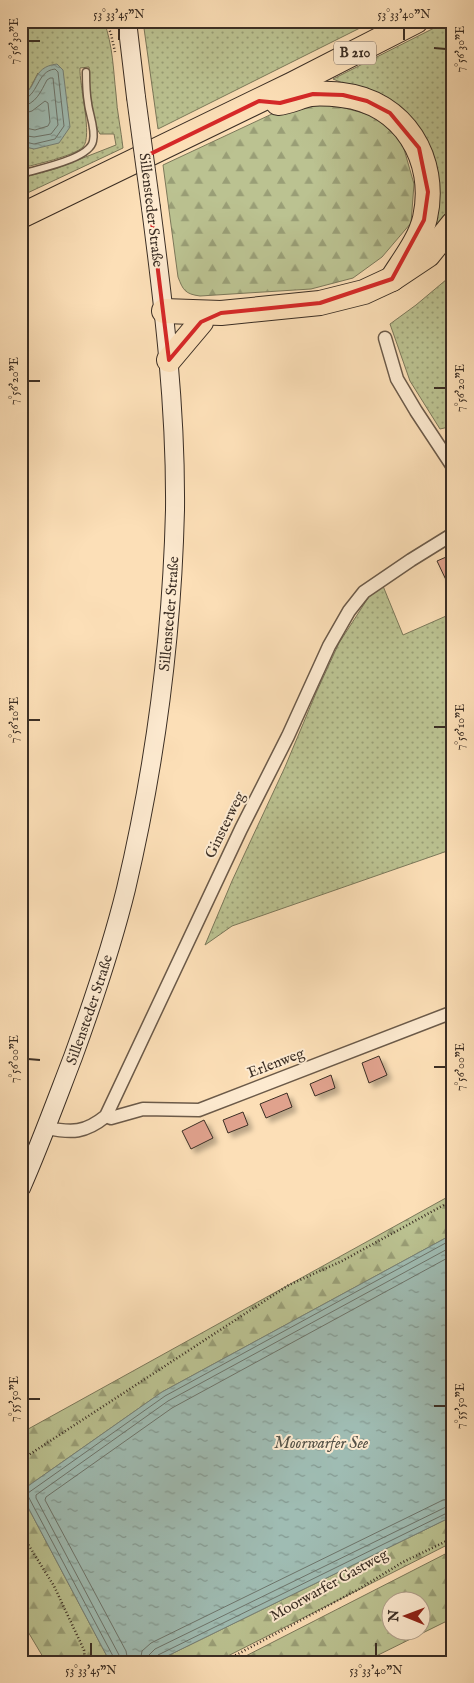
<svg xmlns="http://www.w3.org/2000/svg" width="474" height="1683" font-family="'IM FELL English',serif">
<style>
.grass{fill:url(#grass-dots);stroke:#7b785a}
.forest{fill:url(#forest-firs);stroke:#7b785a;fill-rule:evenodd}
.water{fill:url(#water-ripples);stroke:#77837a}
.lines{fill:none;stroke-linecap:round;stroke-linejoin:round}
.shore{stroke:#6d756c;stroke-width:1}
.building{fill:#e0a28d;stroke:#3b2e24;filter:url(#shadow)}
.lane-casing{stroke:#6b5a49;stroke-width:9}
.street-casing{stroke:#6b5a49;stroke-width:15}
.secondary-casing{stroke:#3b2e24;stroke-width:20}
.highway-casing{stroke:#3b2e24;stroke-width:26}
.path{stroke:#3b2e24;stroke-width:2.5;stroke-dasharray:1 2.5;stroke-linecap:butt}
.lane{stroke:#fdead0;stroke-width:6}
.street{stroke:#fdead0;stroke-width:12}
.secondary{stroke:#fdead0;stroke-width:18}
.highway{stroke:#fcdfb7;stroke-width:24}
.secondary-bridge-casing{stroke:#3b2e24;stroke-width:20;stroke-linecap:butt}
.secondary-bridge{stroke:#fdead0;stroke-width:18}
.marked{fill:none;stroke:#d62828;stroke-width:4;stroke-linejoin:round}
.ticks{fill:none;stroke:#3b2e24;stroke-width:2}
.labels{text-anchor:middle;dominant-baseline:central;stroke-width:4;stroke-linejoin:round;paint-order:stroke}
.shield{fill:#fdead0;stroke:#756658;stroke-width:1}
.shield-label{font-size:14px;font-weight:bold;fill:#3b2e24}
.street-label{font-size:15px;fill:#3b2e24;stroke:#fdead0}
.water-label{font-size:16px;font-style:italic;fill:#545248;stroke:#fdead0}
.neatline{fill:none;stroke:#3b2e24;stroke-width:2}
.ticks-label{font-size:12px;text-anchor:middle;fill:#3b2e24}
</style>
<defs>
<pattern id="grass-dots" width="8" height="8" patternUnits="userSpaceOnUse" patternTransform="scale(1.25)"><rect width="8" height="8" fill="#bbc291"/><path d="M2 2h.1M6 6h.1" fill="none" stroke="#999e76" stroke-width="1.8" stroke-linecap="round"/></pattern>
<pattern id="forest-firs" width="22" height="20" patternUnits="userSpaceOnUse" patternTransform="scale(1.25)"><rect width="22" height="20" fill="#bbc291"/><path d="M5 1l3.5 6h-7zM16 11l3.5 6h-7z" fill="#999e76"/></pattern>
<pattern id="water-ripples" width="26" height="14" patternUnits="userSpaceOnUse" patternTransform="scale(1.25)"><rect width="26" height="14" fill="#9fbcb3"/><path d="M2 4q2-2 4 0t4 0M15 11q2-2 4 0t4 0" fill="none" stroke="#839991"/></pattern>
<filter id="shadow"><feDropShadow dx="4.5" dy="4.5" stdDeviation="2.5" flood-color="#0004"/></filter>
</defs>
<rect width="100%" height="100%" fill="#fcdfb7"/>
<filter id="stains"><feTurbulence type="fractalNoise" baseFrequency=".004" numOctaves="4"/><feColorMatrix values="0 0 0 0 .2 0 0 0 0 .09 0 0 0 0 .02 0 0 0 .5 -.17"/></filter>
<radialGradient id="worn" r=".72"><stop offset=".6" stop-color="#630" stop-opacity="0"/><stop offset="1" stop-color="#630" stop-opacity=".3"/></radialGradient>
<g class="grass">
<path d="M21 21H104C113 47 113 67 116 94 117 112 121 130 123 148L21 196V178L55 169 116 145 114 134H100C88 115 89 89 89 67L80 68C79 84 93 137 83 147 74 156 34 165 21 168V145L34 149 38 73 28 92 21 95Z"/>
<polygon points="143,21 374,21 158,129"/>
<polygon points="448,21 453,21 453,205 448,213 422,247 436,172 355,88 333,79"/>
<polygon points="453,274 453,426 440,429 410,381 390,324 416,305"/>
<polygon points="383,586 403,635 453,613 453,849 232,926 205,945 232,881 285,767 316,693 339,643 370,595"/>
</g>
<g class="forest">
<path d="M330 104 374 116 402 142 414 184 411 223 382 257 353 278 311 289 200 296C185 294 183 290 178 277L163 165 289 106Z"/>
<polygon points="453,1194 453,1234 162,1392 21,1491 21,1433"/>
<polygon points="21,1494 110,1662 46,1662 21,1620"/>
<polygon points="453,1516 453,1542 216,1662 155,1662"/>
<path d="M453 1550V1618L364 1662H234ZM422 1600V1630H392V1600Z"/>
</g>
<g class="water">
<path d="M57 64 63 70 70 127 59 143 34 149 22 146 21 95C39 89 30 67 57 64Z"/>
<polygon points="453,1234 453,1516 155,1662 110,1662 21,1494 21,1491 162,1392"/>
</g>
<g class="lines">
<g class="shore">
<path d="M21 100C39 97 36 71 55 69L58 72 64 126 55 139 34 144 21 141"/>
<path d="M21 106C36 105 41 91 47 80L50 78H53L58 125 51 134 34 137 21 135"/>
<polyline points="21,114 32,111 45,101 48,103 50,122 48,126 35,130 21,127"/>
<polyline points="114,1662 114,1658 28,1496 28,1493 165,1396 453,1239"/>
<polyline points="120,1662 119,1655 36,1498 36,1495 168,1401 453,1246"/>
<polyline points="128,1662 126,1651 45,1500 46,1497 172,1408 453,1255"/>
<polyline points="140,1662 142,1651 151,1643 443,1500 453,1498"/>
<polyline points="148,1662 149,1655 155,1649 446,1507 453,1506"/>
<polyline points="154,1662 155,1658 158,1655 449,1512 453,1512"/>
</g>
</g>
<g class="building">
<polygon points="453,554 453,579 447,582 437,561"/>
<polygon points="379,1056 387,1075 369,1083 362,1063"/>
<polygon points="331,1075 335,1088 315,1096 310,1084"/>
<polygon points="287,1093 292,1107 266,1118 260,1104"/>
<polygon points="243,1112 248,1125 228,1133 223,1120"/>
<polygon points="204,1120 213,1138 191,1149 182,1131"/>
</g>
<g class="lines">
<g class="lane-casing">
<path id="lane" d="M21 174C37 169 90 159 93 141 96 129 89 114 88 103 86 92 86 82 86 72"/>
</g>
<g class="street-casing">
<g id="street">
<polyline points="385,338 397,379 416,411 453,467"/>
<polyline points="106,1116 111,1118 143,1109 199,1110 453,1012"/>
<path d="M47 1128C72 1133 85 1133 106 1116L241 829 288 736 329 646 349 611 364 592 411 560 453 534"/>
</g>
</g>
<g class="secondary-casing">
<g id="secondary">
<polyline points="127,21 136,97"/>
<path id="s1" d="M21 1188C40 1145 56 1101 73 1057 93 1002 112 946 126 889 155 766 172 635 175 510 176 408 164 308 151 208"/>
</g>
</g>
<g class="highway-casing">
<g id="highway">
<path d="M278 103C290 102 300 96 311 94 320 93 333 94 342 95 404 102 438 160 425 218 420 240 403 261 392 279"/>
<polyline points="21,216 293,84 416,21"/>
<polyline points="164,311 221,313 320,303 364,292 392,279 428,255 453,224"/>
<polyline points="169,360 201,322"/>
</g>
</g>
<g class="path">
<polyline points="106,21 111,34 115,52"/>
<polyline points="21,1460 289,1285 342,1261 453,1200"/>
<polyline points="21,1533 54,1586 84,1650 85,1662"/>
<polyline points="223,1662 359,1589 403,1562 453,1538"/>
</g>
<use href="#lane" class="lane"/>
<use href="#street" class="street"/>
<use href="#secondary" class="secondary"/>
<use href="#highway" class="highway"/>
<g class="secondary-bridge-casing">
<polyline id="secondary-bridge" points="136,97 151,208"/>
</g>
<use href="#secondary-bridge" class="secondary-bridge"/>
</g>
<path class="marked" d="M313 94 343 95 367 101 390 113 419 148 428 192 424 220 392 279 320 303 221 313 201 322 169 360 144 157 259 101 280 103Z"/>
<path class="ticks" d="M119 40V28M404 40V28M28 41H40M434 48 446 49M28 381H40M434 388H446M28 720H40M434 727H446M28 1059 40 1060M434 1067H446M28 1399H40M434 1406H446M91 1656V1643M376 1656V1643"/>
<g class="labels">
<rect class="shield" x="334" y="41.5" width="42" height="23" rx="4"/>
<g class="shield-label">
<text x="355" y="53">B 210</text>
</g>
<g class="street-label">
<text transform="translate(151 210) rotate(83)">Sillensteder Straße</text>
<text stroke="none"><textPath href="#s1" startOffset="596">Sillensteder Straße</textPath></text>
<text transform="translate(225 825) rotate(-64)">Ginsterweg</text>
<text stroke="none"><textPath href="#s1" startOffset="191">Sillensteder Straße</textPath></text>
<text transform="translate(276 1063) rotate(-21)">Erlenweg</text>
<text transform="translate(329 1585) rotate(-29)">Moorwarfer Gastweg</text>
</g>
<g class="water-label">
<text x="321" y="1444">Moorwarfer See</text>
</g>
</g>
<rect width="474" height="1683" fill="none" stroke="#fcdfb7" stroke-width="55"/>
<g transform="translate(406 1616) rotate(271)"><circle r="24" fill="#fdead0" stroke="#af9f8b"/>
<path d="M0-4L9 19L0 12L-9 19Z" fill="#8f2418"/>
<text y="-8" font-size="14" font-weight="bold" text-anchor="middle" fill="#3b2e24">N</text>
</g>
<rect x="28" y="28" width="418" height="1628" class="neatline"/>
<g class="ticks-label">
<text x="119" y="18">53°33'45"N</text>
<text x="404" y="18">53°33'40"N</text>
<text transform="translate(14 41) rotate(-90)" y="4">7°56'30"E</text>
<text transform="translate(460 49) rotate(-90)" y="4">7°56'30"E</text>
<text transform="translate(14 381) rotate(-90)" y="4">7°56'20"E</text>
<text transform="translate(460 388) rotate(-90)" y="4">7°56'20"E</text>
<text transform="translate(14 720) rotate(-90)" y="4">7°56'10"E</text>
<text transform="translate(460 727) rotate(-90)" y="4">7°56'10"E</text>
<text transform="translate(14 1059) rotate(-90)" y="4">7°56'00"E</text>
<text transform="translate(460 1067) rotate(-90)" y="4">7°56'00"E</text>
<text transform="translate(14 1399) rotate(-90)" y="4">7°55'50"E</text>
<text transform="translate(460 1406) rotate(-90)" y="4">7°55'50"E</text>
<text x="91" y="1674">53°33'45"N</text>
<text x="376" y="1674">53°33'40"N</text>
</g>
<rect width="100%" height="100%" filter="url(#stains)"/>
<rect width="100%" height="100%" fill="url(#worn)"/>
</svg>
